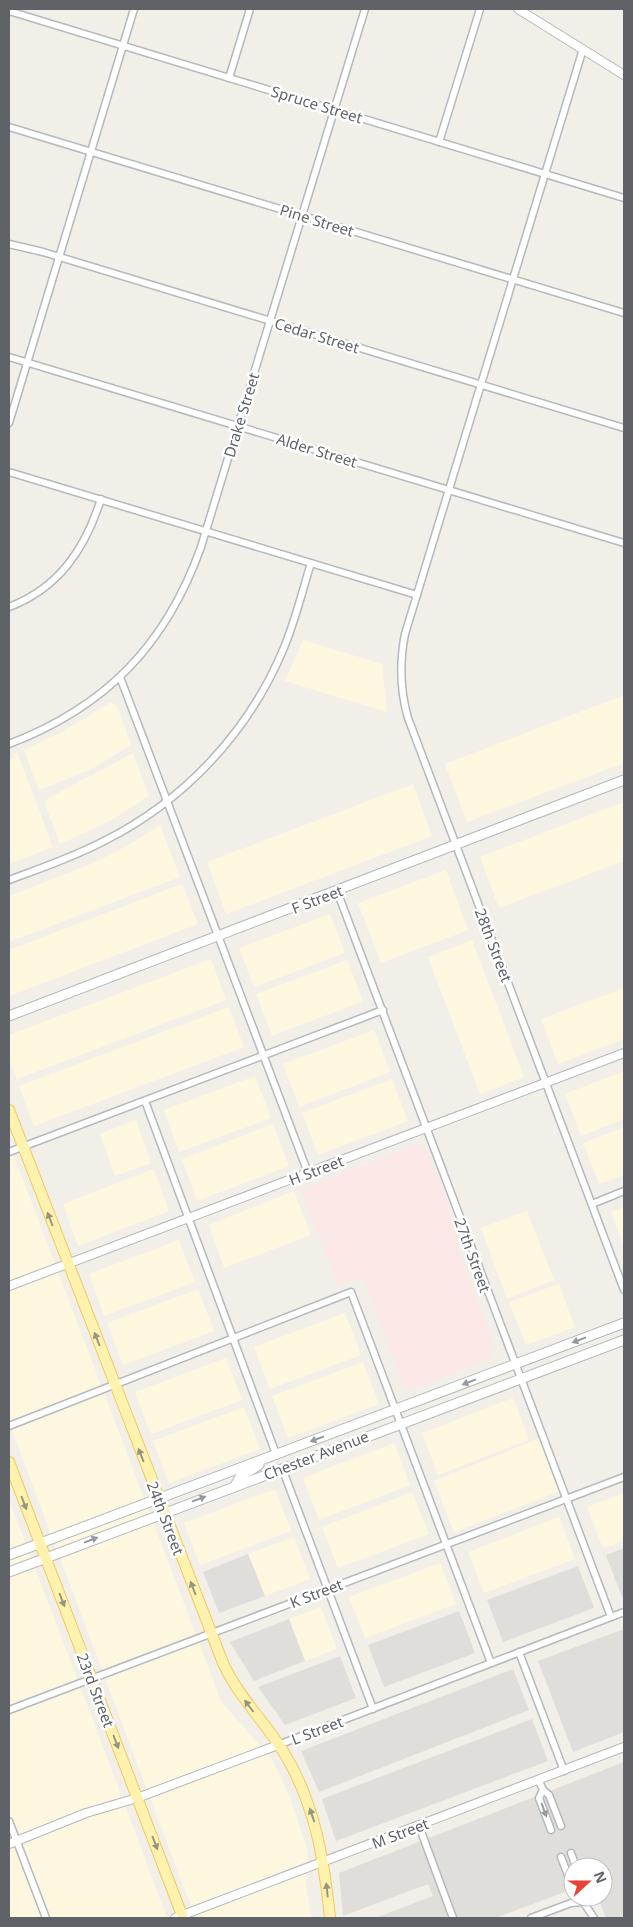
<svg xmlns="http://www.w3.org/2000/svg" width="633" height="1927" font-family="'Noto Sans',sans-serif">
<style>
.commercial{fill:#fef7e0}
.industrial{fill:#e0deda}
.medical{fill:#fce8e6}
.lines{fill:none;stroke-linecap:round;stroke-linejoin:round}
.minor-casing{stroke:#b5b8bc;stroke-width:9}
.tertiary-casing{stroke:#b5b8bc;stroke-width:10}
.secondary-casing{stroke:#b6babf;stroke-width:11}
.primary-casing{stroke:#f2c960;stroke-width:12}
.minor{stroke:#fff;stroke-width:6}
.tertiary{stroke:#fff;stroke-width:8}
.secondary{stroke:#fff;stroke-width:9}
.primary{stroke:#fff2af;stroke-width:10}
.oneway{fill:#979581}
.oneway2{fill:#979a9d}
.labels{text-anchor:middle;dominant-baseline:central;stroke-width:5;stroke-linejoin:round;paint-order:stroke}
.street-label{font-size:15px;fill:#5f6368;stroke:#fff}
</style>
<rect width="100%" height="100%" fill="#f1efe8"/>
<g class="commercial">
<polygon points="303,640 382,664 387,712 285,681"/>
<polygon points="624,695 624,763 467,822 445,764"/>
<polygon points="111,702 117,706 131,745 90,770 39,790 24,750 62,732"/>
<polygon points="17,752 53,847 9,864 9,760 15,758 13,754"/>
<polygon points="133,753 149,796 110,821 60,844 45,804 47,799"/>
<polygon points="413,784 432,836 226,914 207,862"/>
<polygon points="624,802 624,861 499,908 480,857"/>
<polygon points="160,825 180,877 9,942 9,896 94,863 127,846"/>
<polygon points="446,870 468,930 381,963 358,903"/>
<polygon points="182,884 198,924 9,996 9,950"/>
<polygon points="330,914 345,953 254,987 239,948"/>
<polygon points="472,940 524,1077 480,1094 428,957"/>
<polygon points="211,959 226,1000 17,1079 9,1058 9,1035"/>
<polygon points="347,960 363,1001 272,1036 256,994"/>
<polygon points="624,988 624,1039 558,1064 541,1019"/>
<polygon points="229,1007 244,1047 34,1126 19,1086"/>
<polygon points="374,1030 390,1072 299,1107 283,1064"/>
<polygon points="624,1071 624,1119 581,1136 565,1094"/>
<polygon points="255,1076 271,1118 179,1152 164,1110"/>
<polygon points="392,1079 408,1121 318,1155 302,1113"/>
<polygon points="136,1120 151,1163 115,1176 100,1134"/>
<polygon points="273,1124 289,1166 197,1201 182,1159"/>
<polygon points="624,1127 624,1175 599,1184 583,1143"/>
<polygon points="9,1143 221,1701 273,1761 291,1800 308,1852 306,1885 311,1918 197,1918 187,1896 9,1422"/>
<polygon points="154,1169 169,1211 78,1246 63,1204"/>
<polygon points="294,1191 311,1235 224,1268 209,1225"/>
<polygon points="624,1207 624,1247 611,1212"/>
<polygon points="527,1211 554,1280 507,1299 481,1228"/>
<polygon points="179,1240 195,1282 104,1316 89,1274"/>
<polygon points="559,1284 575,1327 526,1345 509,1302"/>
<polygon points="198,1289 214,1331 123,1365 107,1323"/>
<polygon points="345,1313 361,1355 270,1389 254,1347"/>
<polygon points="226,1358 242,1400 151,1434 135,1392"/>
<polygon points="363,1362 379,1404 288,1438 272,1396"/>
<polygon points="513,1398 529,1440 438,1475 422,1433"/>
<polygon points="244,1407 260,1449 169,1483 153,1441"/>
<polygon points="542,1437 563,1490 454,1532 434,1481"/>
<polygon points="394,1443 410,1485 319,1520 303,1478"/>
<polygon points="275,1489 291,1531 200,1565 184,1523"/>
<polygon points="412,1492 429,1534 338,1568 322,1527"/>
<polygon points="624,1493 624,1541 603,1548 587,1507"/>
<polygon points="9,1500 97,1731 167,1918 9,1918"/>
<polygon points="559,1517 575,1559 484,1593 468,1552"/>
<polygon points="294,1537 310,1579 265,1596 248,1554"/>
<polygon points="440,1563 456,1604 365,1638 349,1597"/>
<polygon points="321,1607 337,1649 305,1661 289,1619"/>
</g>
<g class="industrial">
<polygon points="624,1548 624,1596 622,1597 606,1555"/>
<polygon points="248,1554 265,1596 219,1613 203,1572"/>
<polygon points="578,1566 594,1608 503,1642 487,1600"/>
<polygon points="459,1611 475,1653 384,1687 368,1645"/>
<polygon points="289,1619 305,1661 254,1681 230,1642"/>
<polygon points="624,1629 624,1732 573,1752 538,1661"/>
<polygon points="340,1656 356,1698 285,1725 258,1687"/>
<polygon points="513,1669 529,1710 319,1792 301,1751"/>
<polygon points="532,1719 548,1761 336,1841 322,1799"/>
<polygon points="624,1762 624,1918 606,1918 598,1897 603,1897 603,1867 573,1867 573,1889 495,1918 375,1918 433,1896 428,1884 343,1916 339,1873"/>
</g>
<polygon class="medical" points="419,1144 424,1146 440,1184 454,1226 459,1247 458,1251 494,1347 488,1350 491,1358 410,1391 405,1388 363,1277 338,1286 301,1189"/>
<g class="lines">
<g class="minor-casing">
<g id="minor">
<polyline points="9,11 624,198"/>
<path d="M583 49 405 634C399 664 400 690 408 718L624 1290"/>
<polyline points="229,78 250,9"/>
<polyline points="9,127 624,313"/>
<polyline points="439,142 480,9"/>
<polyline points="9,244 43,252 624,428"/>
<polyline points="9,357 624,543"/>
<polyline points="9,423 134,9"/>
<polyline points="9,472 417,595"/>
<path d="M9 607C59 588 85 549 101 499"/>
<polyline points="120,677 308,1173"/>
<path d="M9 744C106 707 166 645 201 547L365 9"/>
<path d="M9 880C41 868 74 857 104 841 184 801 248 733 283 650 295 622 302 592 311 563"/>
<polyline points="337,891 611,1617"/>
<polyline points="145,1101 276,1454"/>
<polyline points="9,1152 383,1010"/>
<polyline points="592,1204 624,1191"/>
<polyline points="9,1426 351,1292 491,1663"/>
<polyline points="282,1468 373,1709"/>
<polyline points="519,1652 564,1771"/>
<polyline points="9,1710 624,1477"/>
<polyline points="278,1745 624,1612"/>
<polyline points="539,1781 543,1790 549,1795 561,1826"/>
<polyline points="543,1790 539,1798 551,1830"/>
<polyline points="9,1821 46,1918"/>
<polyline points="419,1826 453,1918"/>
<polyline points="571,1853 576,1867"/>
<polyline points="561,1857 573,1888"/>
<polyline points="580,1897 594,1918"/>
<polyline points="531,1918 571,1903 582,1902"/>
</g>
</g>
<g class="tertiary-casing">
<g id="tertiary">
<polyline points="518,9 624,75"/>
<polyline points="9,1286 624,1053"/>
<polyline points="9,1844 86,1813 137,1798 278,1745"/>
<polyline points="175,1918 624,1747"/>
</g>
</g>
<g class="secondary-casing">
<g id="secondary">
<polyline points="9,1016 624,780"/>
<polyline points="235,1486 240,1477 259,1465"/>
<polyline points="9,1555 624,1323"/>
<polyline points="9,1572 624,1340"/>
</g>
</g>
<g class="primary-casing">
<g id="primary">
<path d="M9 1110 223 1663C238 1696 264 1721 283 1751 315 1803 324 1859 330 1918"/>
<polyline points="9,1462 183,1918"/>
</g>
</g>
<use href="#minor" class="minor"/>
<use href="#tertiary" class="tertiary"/>
<use href="#secondary" class="secondary"/>
<use href="#primary" class="primary"/>
</g>
<defs><path id="oneway-solid" d="M-6-.8H1V-3.2L6.5 0L1 3.2V.8H-6Z" transform="scale(1.25)"/></defs>
<g class="oneway">
<use href="#oneway-solid" transform="translate(50 1219) rotate(-111)"/>
<use href="#oneway-solid" transform="translate(97 1339) rotate(-111)"/>
<use href="#oneway-solid" transform="translate(141 1455) rotate(-111)"/>
<use href="#oneway-solid" transform="translate(24 1503) rotate(69)"/>
<use href="#oneway-solid" transform="translate(193 1588) rotate(-111)"/>
<use href="#oneway-solid" transform="translate(62 1600) rotate(69)"/>
<use href="#oneway-solid" transform="translate(249 1706) rotate(-127)"/>
<use href="#oneway-solid" transform="translate(116 1742) rotate(69)"/>
<use href="#oneway-solid" transform="translate(312 1815) rotate(-109)"/>
<use href="#oneway-solid" transform="translate(155 1843) rotate(69)"/>
<use href="#oneway-solid" transform="translate(327 1890) rotate(-96)"/>
</g>
<g class="oneway2">
<use href="#oneway-solid" transform="translate(579 1340) rotate(159)"/>
<use href="#oneway-solid" transform="translate(469 1382) rotate(159)"/>
<use href="#oneway-solid" transform="translate(317 1439) rotate(159)"/>
<use href="#oneway-solid" transform="translate(199 1499) rotate(-21)"/>
<use href="#oneway-solid" transform="translate(91 1540) rotate(-21)"/>
<use href="#oneway-solid" transform="translate(544 1810) rotate(70)"/>
</g>
<g class="labels">
<g class="street-label">
<text transform="translate(317 104) rotate(17)">Spruce Street</text>
<text transform="translate(317 220) rotate(17)">Pine Street</text>
<text transform="translate(317 335) rotate(17)">Cedar Street</text>
<text transform="translate(241 415) rotate(-73)">Drake Street</text>
<text transform="translate(317 450) rotate(17)">Alder Street</text>
<text transform="translate(317 899) rotate(-21)">F Street</text>
<text transform="translate(494 945) rotate(69)">28th Street</text>
<text transform="translate(316 1170) rotate(-21)">H Street</text>
<text transform="translate(473 1255) rotate(70)">27th Street</text>
<text transform="translate(316 1455) rotate(-21)">Chester Avenue</text>
<text transform="translate(166 1518) rotate(69)">24th Street</text>
<text transform="translate(316 1593) rotate(-21)">K Street</text>
<text transform="translate(96 1690) rotate(69)">23rd Street</text>
<text transform="translate(317 1730) rotate(-21)">L Street</text>
<text transform="translate(400 1833) rotate(-21)">M Street</text>
</g>
</g>
<rect width="633" height="1927" fill="none" stroke="#5f6368" stroke-width="20"/>
<g transform="translate(588 1882) rotate(69)"><circle r="24" fill="#ffffff" stroke="#bfc1c3"/>
<path d="M0-4L9 19L0 12L-9 19Z" fill="#ea4335"/>
<text y="-8" font-size="14" font-weight="bold" text-anchor="middle" fill="#5f6368">N</text>
</g>
</svg>
